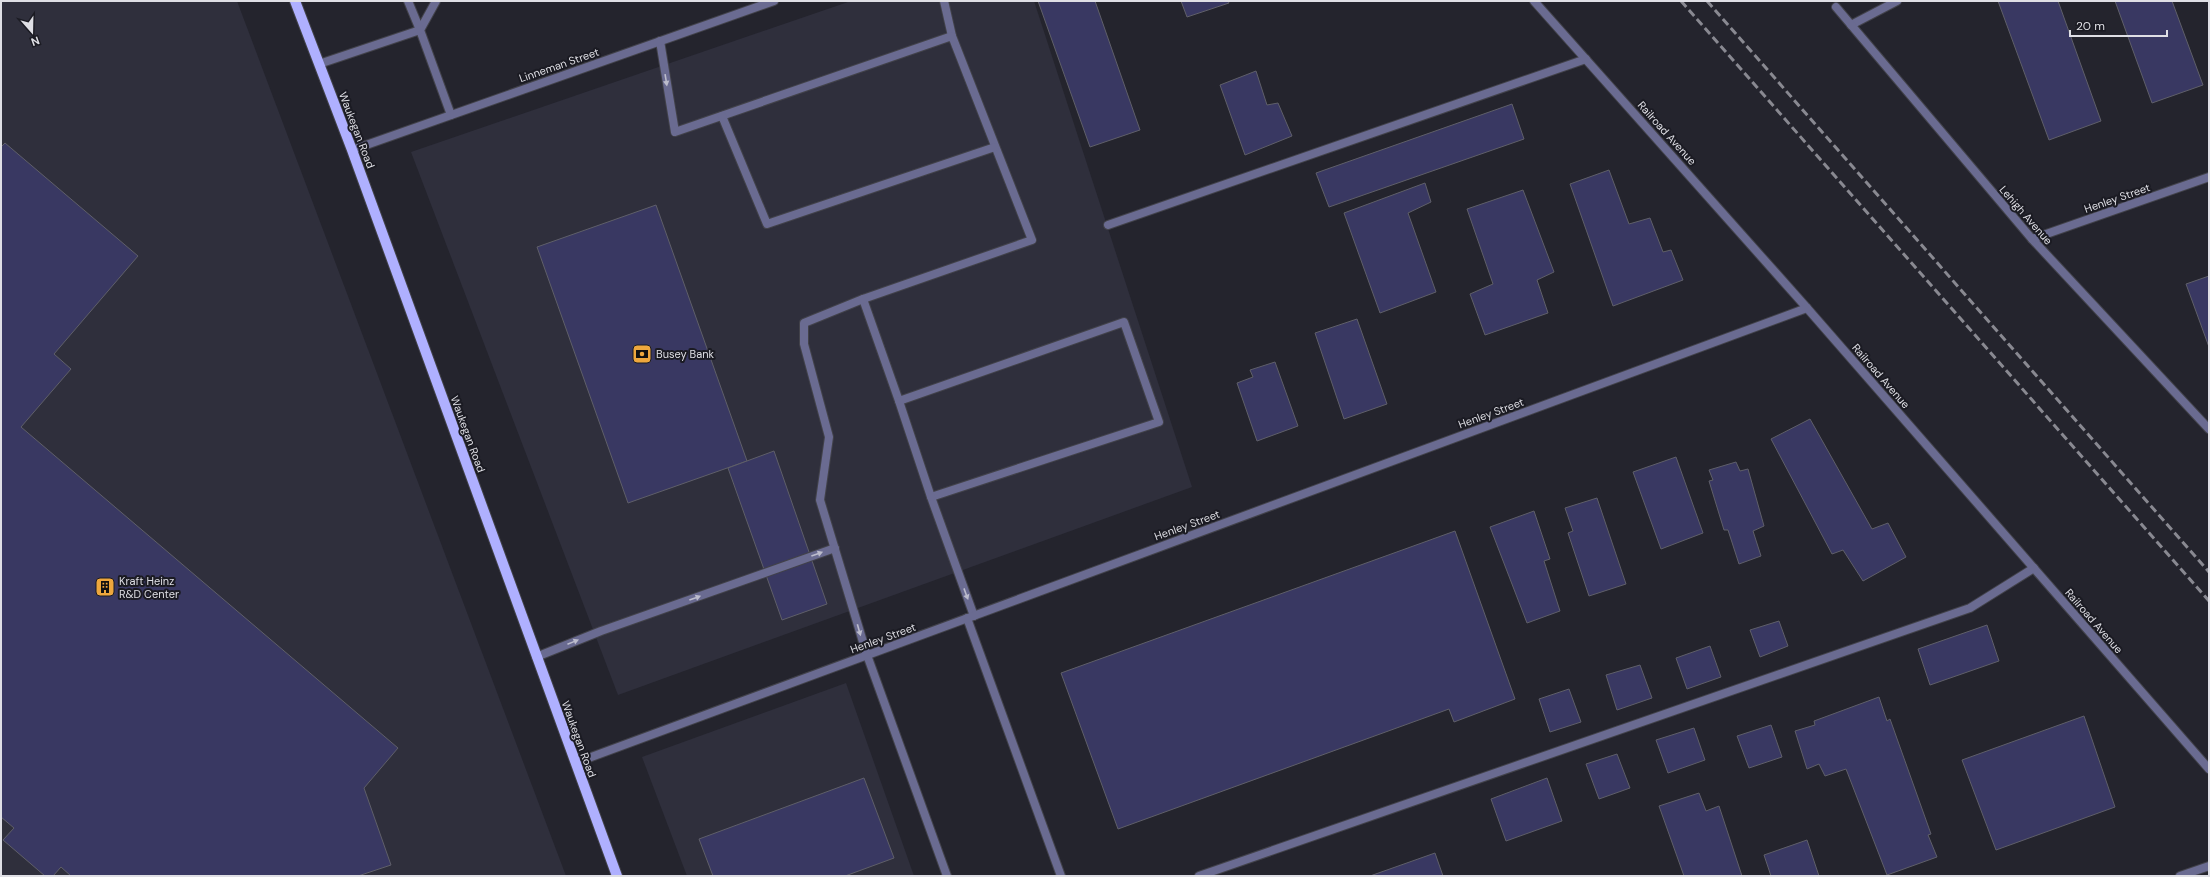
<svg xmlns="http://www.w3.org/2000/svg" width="2210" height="877" font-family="'DM Sans',sans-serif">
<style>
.built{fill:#2f2f3c}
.building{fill:#393862;stroke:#5f5f69}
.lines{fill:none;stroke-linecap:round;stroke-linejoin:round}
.lane-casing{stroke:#42424a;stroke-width:10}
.street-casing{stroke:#42424a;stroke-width:10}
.primary-casing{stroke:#42424a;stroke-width:12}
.lane{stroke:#6a6b91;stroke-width:8}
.street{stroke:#6a6b91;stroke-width:8}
.primary{stroke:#afb0ff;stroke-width:10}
.rail{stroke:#898991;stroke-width:3;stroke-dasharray:8 4;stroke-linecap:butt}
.oneway{fill:#bcbccc}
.labels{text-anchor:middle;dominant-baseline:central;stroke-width:4;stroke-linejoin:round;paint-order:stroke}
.street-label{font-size:11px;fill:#dfdfe5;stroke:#1b1b23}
.poi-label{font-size:11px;fill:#dfdfe5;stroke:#1b1b23;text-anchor:start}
</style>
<rect width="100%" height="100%" fill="#24242d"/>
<g class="built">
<polygon points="1,1 237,1 566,876 1,876"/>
<polygon points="851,1 1034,1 1192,487 618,695 411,152"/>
<polygon points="846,683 914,876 687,876 642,757"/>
</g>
<g class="building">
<polygon points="1038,1 1095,1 1140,130 1090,147"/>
<polygon points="1181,1 1228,1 1229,3 1187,17"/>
<polygon points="1998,1 2058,1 2101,121 2049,140"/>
<polygon points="2115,1 2172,1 2203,85 2152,103"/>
<polygon points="1256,71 1267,105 1278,103 1292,136 1245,155 1220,85"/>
<polygon points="1512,104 1524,139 1329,207 1316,173"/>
<polygon points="5,143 138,256 54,354 71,369 21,427 398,748 364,788 391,865 358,876 71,876 61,867 53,876 45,876 3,840 14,828 1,817 1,147"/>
<polygon points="1609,170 1629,224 1650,218 1663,252 1671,250 1683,280 1613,306 1570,184"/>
<polygon points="1425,183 1431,202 1408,213 1436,292 1380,313 1344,213"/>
<polygon points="1523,190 1554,272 1537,280 1548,313 1485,335 1470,294 1493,284 1467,209"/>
<polygon points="656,205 747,461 628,503 537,247"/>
<polygon points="2209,276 2209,347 2186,284"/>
<polygon points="1357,319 1387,404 1344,419 1315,333"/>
<polygon points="1275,362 1298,426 1257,441 1237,383 1253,377 1250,370"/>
<polygon points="1810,419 1872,529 1888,523 1906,557 1863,581 1843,550 1832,554 1771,439"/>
<polygon points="774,451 827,604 782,620 728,468"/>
<polygon points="1676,457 1703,533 1661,549 1633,472"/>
<polygon points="1736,462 1740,471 1748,469 1764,526 1753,531 1761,556 1739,564 1728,530 1724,530 1709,481 1713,480 1709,470"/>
<polygon points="1597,498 1626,584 1589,596 1568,533 1573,531 1565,508"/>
<polygon points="1534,511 1550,559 1544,561 1560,611 1527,623 1490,527"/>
<polygon points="1455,531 1515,699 1454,722 1449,709 1118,829 1061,673"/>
<polygon points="1779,621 1788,646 1760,657 1750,630"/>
<polygon points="1987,625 1999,661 1930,685 1918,649"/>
<polygon points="1710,646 1721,677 1687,689 1676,658"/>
<polygon points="1640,665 1652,698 1617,710 1606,675"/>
<polygon points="1569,689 1581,722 1550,732 1539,699"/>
<polygon points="1879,697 1887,721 1890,719 1931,834 1928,835 1937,857 1887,875 1846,769 1825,776 1819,764 1807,769 1795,731 1815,725 1814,721"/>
<polygon points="2084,716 2115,807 1996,850 1962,760"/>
<polygon points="1771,725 1782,757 1749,768 1737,736"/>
<polygon points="1694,728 1705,760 1668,773 1656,740"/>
<polygon points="1617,754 1630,788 1599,799 1586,764"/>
<polygon points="864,778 894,858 845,876 713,876 699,839"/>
<polygon points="1547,778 1562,821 1506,841 1491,799"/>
<polygon points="1699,793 1706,811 1719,806 1742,876 1684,876 1659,806"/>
<polygon points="1807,840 1819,876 1771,876 1764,855"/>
<polygon points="1435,853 1443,876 1370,876"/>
</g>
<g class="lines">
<g class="lane-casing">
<g id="lane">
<polyline points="436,1 420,30 451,115"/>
<polyline points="944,1 952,36"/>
<polyline points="1851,25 1897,1"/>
<polyline points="660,41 675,132 952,36 1032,240 863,299 899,401 1124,322 1159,422 931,497 974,616"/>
<polyline points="319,64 420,30 408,1"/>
<polyline points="722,116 767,224 995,147"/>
<polyline points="1108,225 1586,59"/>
<polyline points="863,299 804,323 804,344 829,437 820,500 867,655 947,876"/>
<polyline points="899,401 931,497"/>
<polyline points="967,618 1061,876"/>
<polyline points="536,657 601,631 835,548"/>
<polyline points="1199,876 1970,608 2034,568"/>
</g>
</g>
<g class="street-casing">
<g id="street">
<polyline points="1534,1 1807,308 2209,769"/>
<polyline points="1836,7 2032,239 2209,429"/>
<polyline points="352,150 774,1"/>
<polyline points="2032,239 2209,177"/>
<polyline points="575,763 1807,308"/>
<polyline points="2180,876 2209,866"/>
</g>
</g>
<g class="primary-casing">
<polyline id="primary" points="295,1 352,150 617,876"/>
</g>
<use href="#lane" class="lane"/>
<use href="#street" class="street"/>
<use href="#primary" class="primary"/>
<g class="rail">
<polyline points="1681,1 2209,601"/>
<polyline points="1707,1 2209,572"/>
</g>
</g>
<defs><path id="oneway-solid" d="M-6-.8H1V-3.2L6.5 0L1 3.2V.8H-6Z"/></defs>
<g class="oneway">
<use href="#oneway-solid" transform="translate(666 80) rotate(81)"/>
<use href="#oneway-solid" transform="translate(817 554) rotate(-20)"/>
<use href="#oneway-solid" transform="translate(966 594) rotate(70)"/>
<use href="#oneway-solid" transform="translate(695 598) rotate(-20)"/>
<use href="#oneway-solid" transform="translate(859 630) rotate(74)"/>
<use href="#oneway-solid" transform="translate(573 642) rotate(-22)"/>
</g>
<defs>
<g id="bank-square" transform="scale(1)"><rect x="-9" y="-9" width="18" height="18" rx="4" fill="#eea73d" stroke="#1b1b23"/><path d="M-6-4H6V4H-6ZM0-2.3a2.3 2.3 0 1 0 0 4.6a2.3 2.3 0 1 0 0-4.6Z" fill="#111"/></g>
<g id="building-square" transform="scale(1)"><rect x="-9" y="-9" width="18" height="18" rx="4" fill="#eea73d" stroke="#1b1b23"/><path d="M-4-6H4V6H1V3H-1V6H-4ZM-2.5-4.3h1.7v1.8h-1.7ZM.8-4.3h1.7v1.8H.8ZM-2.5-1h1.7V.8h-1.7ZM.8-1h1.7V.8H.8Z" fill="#111"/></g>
</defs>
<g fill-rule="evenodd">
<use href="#bank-square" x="642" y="354"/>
<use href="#building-square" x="105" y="587"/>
</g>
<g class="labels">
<g class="street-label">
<text transform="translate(559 65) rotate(-19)">Linneman Street</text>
<text transform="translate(357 130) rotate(69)">Waukegan Road</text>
<text transform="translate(1667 133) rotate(48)">Railroad Avenue</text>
<text transform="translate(2117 198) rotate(-19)">Henley Street</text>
<text transform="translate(2026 215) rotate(49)">Lehigh Avenue</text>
<text transform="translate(1881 376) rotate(49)">Railroad Avenue</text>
<text transform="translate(1491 413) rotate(-20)">Henley Street</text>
<text transform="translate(468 434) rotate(70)">Waukegan Road</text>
<text transform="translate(1187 525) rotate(-20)">Henley Street</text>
<text transform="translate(2094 621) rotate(49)">Railroad Avenue</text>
<text transform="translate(883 638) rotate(-20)">Henley Street</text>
<text transform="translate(579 739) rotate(70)">Waukegan Road</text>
</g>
<g class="poi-label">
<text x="656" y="354">Busey Bank</text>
<text x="119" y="581">Kraft Heinz<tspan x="119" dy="13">R&amp;D Center</tspan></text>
</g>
</g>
<rect width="2210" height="877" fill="none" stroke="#dfdfe5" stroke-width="4"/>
<g transform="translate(32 32) rotate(160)" stroke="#1b1b23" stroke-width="3" paint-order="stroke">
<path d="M0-3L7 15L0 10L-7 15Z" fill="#dfdfe5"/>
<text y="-6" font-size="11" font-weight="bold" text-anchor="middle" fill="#dfdfe5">N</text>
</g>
<path d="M2070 30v6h97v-6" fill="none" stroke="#dfdfe5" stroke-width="2"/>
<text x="2076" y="30" font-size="12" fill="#dfdfe5" stroke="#1b1b23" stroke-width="3" paint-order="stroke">20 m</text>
</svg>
